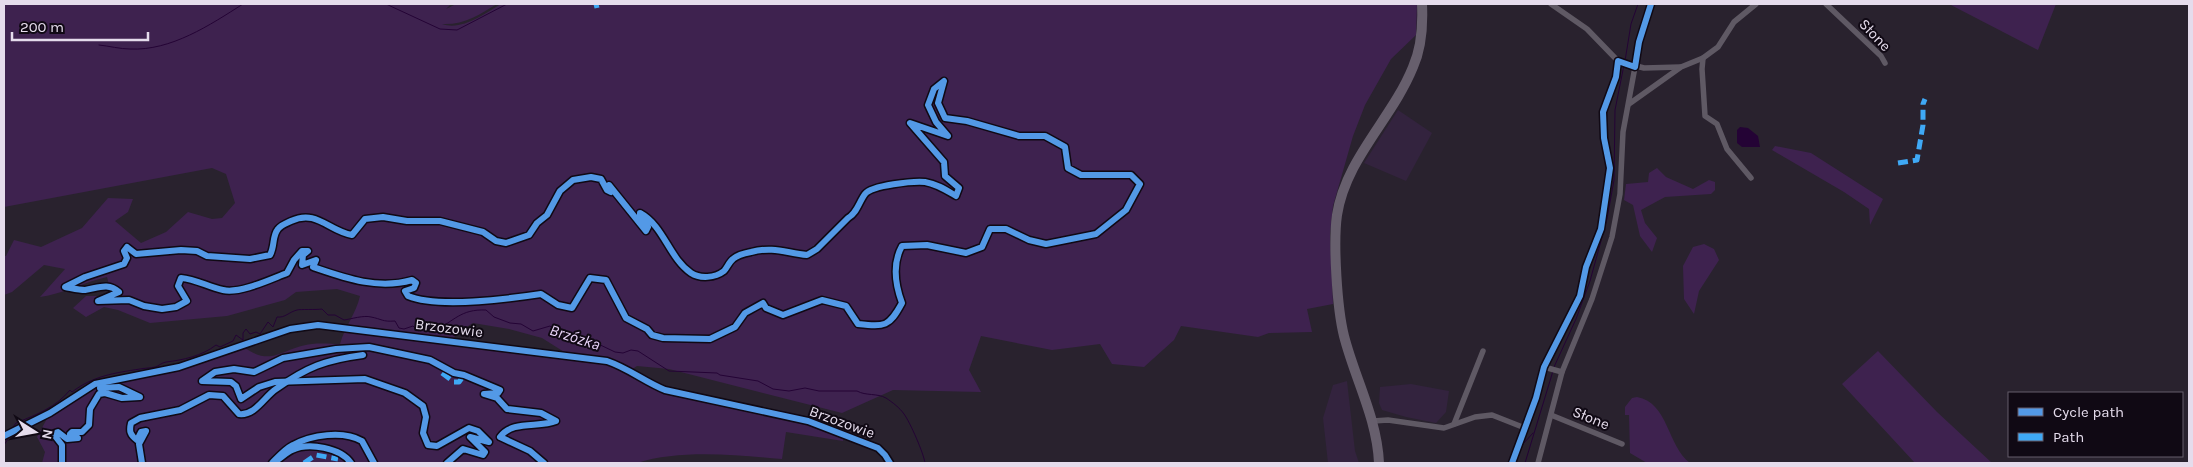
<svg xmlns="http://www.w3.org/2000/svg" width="2193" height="467" font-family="Karla,sans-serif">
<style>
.built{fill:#33233e}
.green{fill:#3e224f;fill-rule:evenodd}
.water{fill:#240335}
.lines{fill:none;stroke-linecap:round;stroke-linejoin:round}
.stream{stroke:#240335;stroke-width:1}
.street{stroke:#5f5964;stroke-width:5.5}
.highway{stroke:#675f6d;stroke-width:10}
.quiet{stroke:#3fa9f5;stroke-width:5;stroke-dasharray:10 5;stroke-linecap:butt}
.cycleway-casing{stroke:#100914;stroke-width:9}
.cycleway{stroke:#5399e6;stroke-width:6}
.labels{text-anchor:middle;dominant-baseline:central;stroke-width:4;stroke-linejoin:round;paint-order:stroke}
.street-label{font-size:15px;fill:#e5dcec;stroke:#100914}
.water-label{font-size:16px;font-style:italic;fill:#e8d3f8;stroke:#100914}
</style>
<rect width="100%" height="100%" fill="#29222e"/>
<g class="built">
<polygon points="1398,110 1432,133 1406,181 1364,163"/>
<polygon points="1347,381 1355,451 1359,463 1328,463 1323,418 1333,385"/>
<polygon points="1411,384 1449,391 1446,412 1436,423 1406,417 1382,410 1379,403 1380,387"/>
</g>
<g class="green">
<path d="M4 4H451L446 9 456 4H497C479 15 464 25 442 24 462 31 484 14 501 4H1417L1416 35 1391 59 1365 105 1353 136 1333 206 1330 234 1333 304 1307 309 1312 332 1269 333 1258 337 1181 326 1174 340 1144 367 1112 364 1100 344 1052 350 981 336 969 370 981 392 893 390 842 413 669 369 637 366 631 370 661 392 821 427 844 437 843 441 786 432 782 459C737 455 680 449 637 463H42L45 452 37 437 50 413 85 388 159 372 241 345C272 369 280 348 312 344 321 343 331 344 340 344 345 326 356 314 360 296L337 289 296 292 285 300 227 316 150 323 118 310 104 307 86 317 73 308 86 296H112L107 277C84 282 63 294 40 297L65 269 44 265 12 292 4 295V256H6L14 240 41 247 82 228 108 198 133 199 128 212 115 221 141 243 166 232 188 212 212 219 222 218 235 203 226 174 212 168 4 207ZM473 323 509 329 542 338 569 355 454 341 455 334Z"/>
<polygon points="1949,4 2056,4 2038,50"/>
<polygon points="1775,146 1811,153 1883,199 1870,225 1869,209 1844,192 1772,150"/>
<polygon points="1657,168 1666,177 1693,189 1709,180 1715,182 1715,190 1711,194 1665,197 1641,210 1645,223 1657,238 1652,252 1640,236 1633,205 1624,200 1626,184 1648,182 1649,173"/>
<polygon points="1704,244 1714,249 1719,260 1699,291 1694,314 1684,299 1683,266 1693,247"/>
<polygon points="1878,351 1937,412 1992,463 1915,463 1842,384"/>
<path d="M1637 397C1669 403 1667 446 1690 463H1647L1630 453 1629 415H1625V407L1632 398Z"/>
</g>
<polygon class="water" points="1740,127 1748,128 1758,136 1760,147 1742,147 1737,143 1737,130"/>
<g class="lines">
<g class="stream">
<polyline points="386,4 440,29 457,30 507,4"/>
<path d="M99 45C109 46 120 49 130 49 171 51 210 25 243 4"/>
<polyline points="1625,61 1631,24 1638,4"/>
<polyline points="1554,367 1576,319 1590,281 1607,219 1614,180 1615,110 1624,65"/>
<path d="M13 427 16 423C38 414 56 407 70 390L72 392C93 376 114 373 140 369 145 368 151 368 155 367 159 366 161 363 166 362 183 360 202 356 216 345L220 347 233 341 236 335 243 340V333L246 329 250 334 256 332 260 334 268 322 273 327 277 317C285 318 289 312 297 310 300 309 316 310 322 309L328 315H335L344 320C351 319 364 315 371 317 382 319 382 322 395 321L399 328 404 329 413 326 418 331 427 326 435 330C455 321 460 309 486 310L494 317 510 323 521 324 533 331 550 326 558 332 572 334 577 339 592 341 615 352 623 353 631 350 638 351 669 371 717 373 720 375 758 381 773 389 789 391 805 388 819 391H857C866 396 877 393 886 398 892 402 900 408 904 414 910 422 924 454 925 463"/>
<polyline points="4,445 10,436"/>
<polyline points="1515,463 1523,444 1533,433"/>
<polyline points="1525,463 1553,371"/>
</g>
<g class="street">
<polyline points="1551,4 1587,29 1618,61"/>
<polyline points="1826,4 1881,56 1885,63"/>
<polyline points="1703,58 1702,69 1705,116 1717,124 1727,149 1751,178"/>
<polyline points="1618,61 1644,68 1680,67"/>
<polyline points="1629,104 1681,67 1703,58 1718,47 1734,22 1756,4"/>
<polyline points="1544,367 1562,372"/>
<polyline points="1551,415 1622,444"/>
<polyline points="1373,421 1388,420 1444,428 1475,417 1492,415 1525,428"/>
<polyline points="1454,424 1483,351"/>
<path d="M4 436 50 413 95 384 179 367 290 329 318 325 607 361C628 368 645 382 665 390L808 421 878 448 885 455 890 463"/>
<polyline points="1512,463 1536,398 1544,367 1580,296 1586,267 1601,229 1610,168 1604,138 1603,112 1616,77 1618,61"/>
<polyline points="1538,463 1562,372 1592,299 1612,237 1620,194 1623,132 1635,67"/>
</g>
<path class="highway" d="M1379 463C1377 418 1355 379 1344 336 1337 308 1333 243 1337 215 1346 158 1392 119 1413 67 1422 47 1423 25 1422 4"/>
<g class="quiet">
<polyline points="596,4 597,8"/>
<polyline points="1898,163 1917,160 1923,125 1923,104 1925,99"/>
<polyline points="442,373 454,382 459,382 464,375"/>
<polyline points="304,463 316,455 338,459"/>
</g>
<g class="cycleway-casing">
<g id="cycleway">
<path d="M944 81 938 103 945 118 967 121 1019 136H1045L1065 147 1068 168 1081 175H1131L1140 184 1126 210 1096 234 1046 244 1029 240 1006 229H990L982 247 966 253 927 245 902 246C892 264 895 284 902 303 889 327 885 327 858 324L846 306 822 300 783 315 766 308 763 303 745 313 735 327 710 339 663 338 652 335 647 329 626 318 606 280 590 278 572 308 558 305 541 294C508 299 437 308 408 296L405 291 414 288 416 283 412 280C378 290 345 278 313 267L316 260 302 265 303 255 308 251H302L294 260 287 273C271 279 240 294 223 290 208 287 196 279 181 278L178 286 187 301 176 307 162 309 144 306 129 300 98 301 119 292C108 282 98 288 85 290 79 290 71 288 65 287L85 277 124 264 127 258 124 251 127 247 136 254 181 250 197 251 207 256 250 259 270 255C275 246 272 236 278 229 281 225 287 223 291 221 317 209 328 231 352 235L365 219 383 217 407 221H440L483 232 496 241 506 243 529 235 537 223 547 215 560 191 573 180 591 177 601 179 607 190 611 192 609 185 646 231 648 227 640 218V213C664 226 669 258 691 273 700 279 715 278 724 271 727 268 729 262 733 259 737 255 746 253 751 252 774 246 786 253 807 255L817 249 848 218C857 213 859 202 865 194 872 185 914 181 925 182 937 184 946 190 956 196L959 188 945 176 944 162 910 123 948 136 936 122 928 105 934 89Z"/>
<path d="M4 436 50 413 95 384 179 367 290 329 318 325 607 361C628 368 645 382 665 390L808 421 878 448 885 455 890 463"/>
<polyline points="62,463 62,445 55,436 55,433 58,432 67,439 78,438 70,434 72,432 82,432 89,425 90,409 99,394 105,393 122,398 140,397 119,387 100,388"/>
<path d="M142 463 139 444 146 431 141 432 137 440C130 435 129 431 131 423L140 418 180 410 209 395 223 396 239 414C255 416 264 397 276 389 307 367 325 360 363 355"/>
<path d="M351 463C341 448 309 442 292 450 285 453 280 460 272 463 278 457 285 449 293 445 311 435 343 430 362 441L374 463"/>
<path d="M447 463 463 449 483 455 485 452 470 437 489 442 478 431 469 428 437 446 428 445 423 433 426 417 423 406 405 393 365 379 275 382 259 387 241 399 236 386 231 382 202 381 215 372 234 369 254 372 283 358 336 349 369 347 430 360 454 373 464 375 500 390 498 393 484 394 497 398 507 409 541 413 556 421C539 428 512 420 500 437L530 451 544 463"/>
<polyline points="1512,463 1536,398 1544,367 1580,296 1586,267 1601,229 1610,168 1604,138 1603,112 1616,77 1618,61 1635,67 1639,42 1651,4"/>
</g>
</g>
<use href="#cycleway" class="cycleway"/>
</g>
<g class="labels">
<g class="street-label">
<text transform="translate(1875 35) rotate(46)">Słone</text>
<text transform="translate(449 328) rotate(7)">Brzozowie</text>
<text transform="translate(1591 418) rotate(22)">Słone</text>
<text transform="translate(842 422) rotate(20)">Brzozowie</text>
</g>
<g class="water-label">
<text transform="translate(575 337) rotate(18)">Brzózka</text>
</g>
</g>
<rect width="2193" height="467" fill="none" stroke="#e5dcec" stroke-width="10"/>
<rect x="2008" y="392" width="175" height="65" fill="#100914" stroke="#655d6a"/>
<rect x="2018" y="408" width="25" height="8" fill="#5399e6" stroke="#655d6a"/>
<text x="2053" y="417" font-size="15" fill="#e5dcec">Cycle path</text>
<rect x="2018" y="433" width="25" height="8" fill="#3fa9f5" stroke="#655d6a"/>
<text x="2053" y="442" font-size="15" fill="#e5dcec">Path</text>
<g transform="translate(35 432) rotate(101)" stroke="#100914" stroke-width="4" paint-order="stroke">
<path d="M0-4L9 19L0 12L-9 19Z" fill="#e5dcec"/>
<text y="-8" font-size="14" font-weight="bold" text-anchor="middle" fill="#e5dcec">N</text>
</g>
<path d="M12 32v8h136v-8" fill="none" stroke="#e5dcec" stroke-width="2.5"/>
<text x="20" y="32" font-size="15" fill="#e5dcec" stroke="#100914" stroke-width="4" paint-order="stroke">200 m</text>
</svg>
